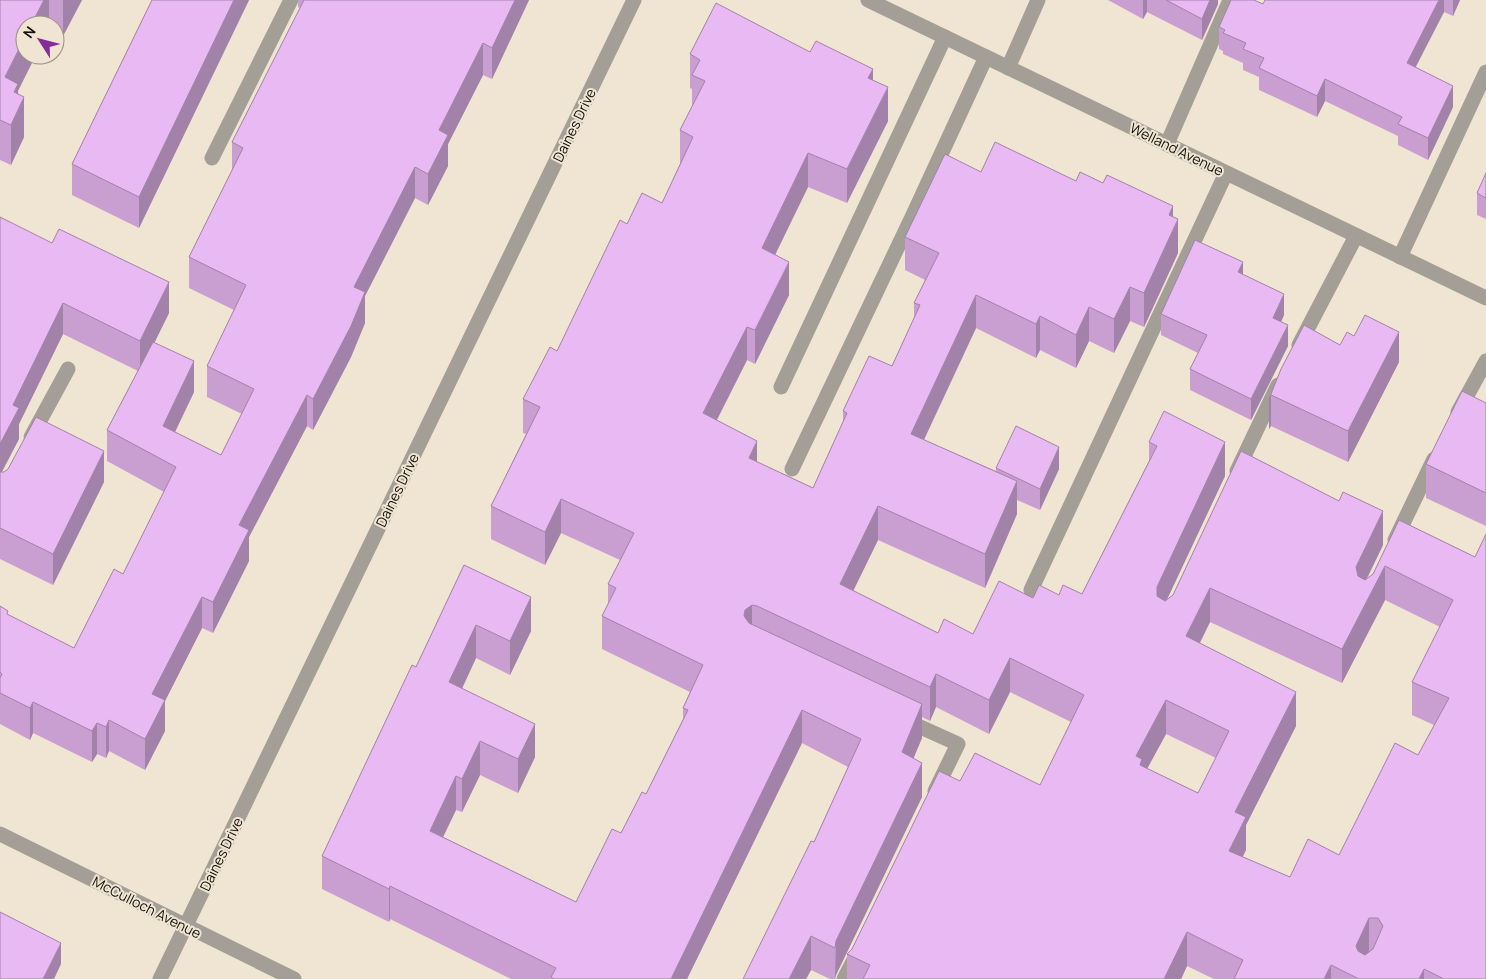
<svg xmlns="http://www.w3.org/2000/svg" width="1486" height="979" font-family="Manrope,sans-serif">
<style>
.lines{fill:none;stroke-linecap:round;stroke-linejoin:round}
.lane{stroke:#a39f97;stroke-width:15}
.street{stroke:#a39f97;stroke-width:15}
.wall{fill:#c89fd0;fill-rule:evenodd}
.shaded-wall{fill:#a282a9}
.building{fill:#e8b9f2;stroke:#a282a9;fill-rule:evenodd}
.labels{text-anchor:middle;dominant-baseline:central;stroke-width:4;stroke-linejoin:round;paint-order:stroke}
.street-label{font-size:14px;fill:#14100a;stroke:#efe5d2}
</style>
<rect width="100%" height="100%" fill="#efe5d2"/>
<g class="lines">
<g class="lane">
<polyline points="1008,68 1038,0"/>
<polyline points="1167,144 1230,0"/>
<polyline points="212,158 291,0"/>
<polyline points="1400,257 1486,72"/>
<polyline points="1299,345 1356,236"/>
<polyline points="781,387 945,37"/>
<polyline points="1458,412 1486,361"/>
<polyline points="31,437 68,369"/>
<polyline points="792,469 913,215 986,57"/>
<polyline points="1237,471 1278,385"/>
<polyline points="1395,540 1434,459"/>
<polyline points="1031,590 1226,173"/>
<polyline points="905,720 958,744 935,791"/>
<polyline points="844,979 856,956"/>
</g>
<g class="street">
<polyline points="868,0 1486,298"/>
<polyline points="0,834 294,979"/>
<polyline points="160,979 634,0"/>
</g>
</g>
<g class="wall">
<polygon points="0,0 82,0 63,36 55,32 55,25 25,25 18,91 24,137 11,165 0,160"/>
<polygon points="152,0 249,0 139,228 72,195 72,164"/>
<polygon points="298,0 529,0 492,79 483,75 448,144 448,166 428,205 415,198 365,296 365,323 351,357 313,430 307,426 249,537 249,561 213,633 202,628 165,701 165,731 145,770 109,751 106,758 97,754 92,762 33,733 30,740 0,724 0,606 8,615 74,648 123,574 164,492 107,461 107,430 138,371 63,334 19,424 19,439 2,472 104,482 53,585 0,559 0,198 0,217 169,313 154,343 194,392 175,432 221,455 242,414 207,397 207,366 234,310 189,288 189,257 232,171 232,142 300,8 298,7"/>
<polygon points="1108,0 1218,0 1218,4 1202,40 1147,12 1143,19"/>
<polygon points="1265,0 1460,0 1453,16 1444,12 1415,67 1453,107 1428,160 1398,145 1398,136 1325,101 1317,117 1259,90 1259,77 1243,70 1243,63 1223,54 1223,51 1219,49 1219,27 1263,4"/>
<path d="M810 52 873 80 888 121 847 203 808 187 775 254 789 295 755 364 747 360 717 420 757 462 813 488 843 422V411L892 366 914 318V303L925 280 905 270V237L981 172 1076 181 1173 217 1178 253 1144 327 1130 321 1114 353 1089 341 1076 368 1040 350 1036 358 976 328 924 440 996 471V468L1059 469 1040 510 1017 500V514L985 588 878 540 853 591 938 633 973 634 1033 598 1059 595 1082 594 1149 461V442L1225 476 1166 600 1173 595 1383 545 1367 579 1373 574 1399 520 1475 557 1486 979H1214L1187 966 1181 979H847V954L852 949 960 781 1040 785 1071 722 1010 692 989 734 936 707 930 721 922 717V738L913 758 922 797 836 975 835 979H830L811 970 806 979 814 842 848 767 802 743 687 979H511L390 919 389 922 322 889V856L416 667 464 565 531 631 510 675 476 658 462 689 535 757 518 793 480 775 462 812 456 810 443 837 576 902 646 794 683 719V708L690 692 602 649V616L608 604V584L620 560 561 533 545 565 491 539V506L526 434 523 433V399L557 351 627 224 662 203 680 164V130L692 107V89L690 88V54ZM1385 600 1440 627 1412 682V715L1434 725 1418 755 1339 855 1290 877 1242 857 1246 850V825L1296 726 1200 643 1210 622 1342 683ZM1166 734 1216 758 1198 793 1147 769Z"/>
<polygon points="1486,173 1486,219 1477,215 1477,193"/>
<polygon points="1243,274 1284,315 1281,322 1288,346 1251,420 1190,390 1190,369 1198,353 1161,335 1161,314"/>
<polygon points="1399,362 1348,462 1271,426 1269,429 1269,399 1281,369"/>
<polygon points="1486,403 1486,526 1426,498 1426,464"/>
</g>
<g class="shaded-wall">
<polygon points="44,0 49,0 49,25 31,25"/>
<polygon points="63,0 82,0 63,36"/>
<polygon points="234,0 249,0 139,228 139,197"/>
<polygon points="515,0 529,0 492,79 492,48"/>
<polygon points="1143,0 1147,0 1147,12 1143,19"/>
<polygon points="1210,0 1218,0 1218,4 1202,40 1202,19"/>
<polygon points="1439,0 1444,0 1444,12 1407,84 1407,63"/>
<polygon points="1453,0 1460,0 1453,16"/>
<polygon points="25,37 25,55 36,55 18,91 18,110 24,97 24,137 11,165 11,125 5,77"/>
<polygon points="483,43 483,75 448,144 448,166 428,205 428,174 439,130"/>
<polygon points="873,69 873,103 868,78"/>
<polygon points="1325,79 1325,101 1317,117 1317,96"/>
<polygon points="1453,86 1453,107 1428,160 1428,138"/>
<polygon points="888,87 888,121 847,203 847,169"/>
<polygon points="808,153 808,187 762,282 762,248"/>
<polygon points="415,167 415,198 365,296 365,323 351,357 313,430 313,399 354,287"/>
<polygon points="1173,206 1173,231 1178,219 1178,253 1144,327 1144,293 1169,215"/>
<polygon points="789,262 789,295 755,364 755,330"/>
<polygon points="1243,262 1243,283 1238,272"/>
<polygon points="169,282 169,313 140,372 140,341"/>
<polygon points="1130,287 1130,321 1114,353 1114,319"/>
<polygon points="1284,294 1284,315 1273,339 1273,318"/>
<polygon points="976,295 976,328 911,467 911,434"/>
<polygon points="63,303 63,334 19,424 19,439 0,475 0,444 13,405"/>
<polygon points="1089,307 1089,341 1076,368 1076,335"/>
<polygon points="1040,316 1040,350 1036,358 1036,324"/>
<polygon points="1288,325 1288,346 1251,420 1251,399"/>
<polygon points="747,327 747,360 703,447 703,413"/>
<polygon points="1399,332 1399,362 1348,462 1348,431"/>
<polygon points="194,361 194,392 163,457 163,426"/>
<polygon points="307,395 307,426 249,537 249,561 213,633 213,602 239,525"/>
<polygon points="1271,395 1271,426 1269,429 1269,399"/>
<polygon points="757,441 757,474 749,458"/>
<polygon points="1225,442 1225,476 1157,621 1157,587"/>
<polygon points="1059,447 1059,469 1040,510 1040,489"/>
<polygon points="104,451 104,482 53,585 53,554"/>
<polygon points="1017,481 1017,514 985,588 985,554"/>
<polygon points="561,499 561,533 545,565 545,532"/>
<polygon points="878,506 878,540 840,618 840,584"/>
<polygon points="1383,511 1383,545 1356,600 1356,567"/>
<polygon points="1385,566 1385,600 1342,683 1342,649"/>
<polygon points="1210,588 1210,622 1186,670 1186,636"/>
<polygon points="202,597 202,628 165,701 165,731 145,770 145,739 152,694"/>
<polygon points="531,597 531,631 510,675 510,641"/>
<polygon points="752,605 752,639 744,616 745,610"/>
<polygon points="476,625 476,658 449,716 449,682"/>
<polygon points="1010,658 1010,692 989,734 989,700"/>
<polygon points="936,674 936,707 930,721 930,687"/>
<polygon points="1296,692 1296,726 1246,825 1246,850 1229,885 1229,851 1235,812"/>
<polygon points="1166,700 1166,734 1142,778 1136,756"/>
<polygon points="33,702 33,733 30,740 30,708"/>
<polygon points="922,704 922,738 902,786 902,752"/>
<polygon points="802,710 802,743 687,979 671,979"/>
<polygon points="109,720 109,751 106,758 106,727"/>
<polygon points="97,723 97,754 92,762 92,731"/>
<polygon points="535,724 535,757 518,793 518,759"/>
<polygon points="480,741 480,775 462,812 462,779"/>
<polygon points="922,763 922,797 836,975 835,979 836,941"/>
<polygon points="456,776 456,810 430,864 430,831"/>
<polygon points="390,886 390,919 389,922 389,889"/>
<polygon points="1369,918 1369,952 1356,978 1356,946"/>
<polygon points="1187,932 1187,966 1181,979 1164,979"/>
<polygon points="811,936 811,970 806,979 789,979"/>
<polygon points="61,943 61,964 54,979 43,979"/>
<polygon points="1331,965 1331,979 1324,979"/>
<polygon points="1424,969 1424,979 1419,979"/>
</g>
<g class="building">
<polygon points="0,0 44,0 31,25 25,25 25,37 5,77 18,84 14,92 24,97 11,125 0,120"/>
<polygon points="152,0 234,0 139,197 72,164"/>
<polygon points="304,0 515,0 492,48 483,43 439,130 448,135 428,174 415,167 354,287 365,292 351,326 313,399 307,395 239,525 249,530 213,602 202,597 152,694 165,700 145,739 109,720 106,727 97,723 92,731 33,702 30,708 0,693 0,678 2,674 0,672 0,606 8,611 7,614 74,648 114,569 123,574 176,467 107,430 153,342 194,361 163,426 221,455 254,389 207,366 246,285 189,257 243,148 232,142"/>
<polygon points="1166,0 1210,0 1202,19"/>
<polygon points="1231,0 1254,0 1263,4 1265,0 1439,0 1407,63 1453,86 1428,138 1398,124 1402,117 1325,79 1317,96 1259,68 1264,58 1243,49 1246,43 1223,33 1225,30 1219,27"/>
<path d="M716 3 810 52 816 41 873 69 868 78 888 87 847 169 808 153 762 248 789 262 755 330 747 327 703 413 757 441 749 458 813 488 847 413 843 411 869 356 892 366 920 305 914 303 939 253 905 237 945 154 981 172 995 142 1076 181 1080 172 1103 183 1107 175 1173 206 1169 215 1178 219 1144 293 1130 287 1114 319 1089 307 1076 335 1040 316 1036 324 976 295 911 434 1017 481 985 554 878 506 840 584 938 633 944 619 973 634 999 581 1033 598 1039 585 1059 595 1063 585 1082 594 1157 446 1149 442 1164 411 1225 442 1157 587V596L1165 601 1173 595 1241 451 1339 501 1343 492 1383 511 1356 567 1358 576 1365 580 1373 574 1399 520 1475 557 1486 534V979H1444L1424 969 1419 979H1359L1331 965 1324 979H1234L1243 960 1187 932 1164 979H863L870 965 847 954 852 949 939 771 960 781 975 753 1040 785 1084 695 1010 658 989 700 936 674 930 687 757 606 752 605 745 610 744 616 749 623 922 704 902 752 922 763 836 941 835 948 811 936 789 979H743L811 841 814 842 861 739 802 710 671 979H554L551 977 556 968 390 886 389 889 322 856 412 665 416 667 464 565 531 597 510 641 476 625 449 682 535 724 518 759 480 741 462 779 456 776 430 831 576 902 612 829 621 833 642 792 646 794 688 710 683 708 703 665 602 616 616 588 608 584 634 533 561 499 545 532 491 506 540 407 523 399 550 347 557 351 620 220 627 224 642 193 662 203 693 137 680 130 705 81 692 75 700 60 690 54ZM1385 566 1453 600 1412 682 1449 698 1418 755 1395 743 1339 855 1308 839 1290 877 1229 851 1246 817 1235 812 1296 692 1186 636 1210 588 1342 649ZM1166 700 1229 731 1198 793 1140 765 1142 759 1136 756ZM1369 918H1378L1383 926 1373 949 1365 955 1358 951 1356 946Z"/>
<polygon points="1486,173 1486,198 1477,193"/>
<polygon points="0,217 52,243 59,229 169,282 140,341 63,303 13,405 19,408 0,444"/>
<polygon points="1195,240 1243,262 1238,272 1284,294 1273,318 1288,325 1251,399 1190,369 1207,335 1161,314"/>
<polygon points="1365,315 1399,332 1348,431 1271,395 1269,399 1281,369 1304,325 1340,345 1347,332 1354,336"/>
<polygon points="1462,391 1486,403 1486,493 1426,464"/>
<polygon points="36,417 104,451 53,554 0,528 0,472 4,472 8,469"/>
<polygon points="1016,426 1059,447 1040,489 996,468"/>
<polygon points="0,912 61,943 43,979 0,979"/>
</g>
<g class="labels">
<g class="street-label">
<text transform="translate(574 125) rotate(-64)">Daines Drive</text>
<text transform="translate(1177 149) rotate(26)">Welland Avenue</text>
<text transform="translate(397 490) rotate(-64)">Daines Drive</text>
<text transform="translate(221 854) rotate(-64)">Daines Drive</text>
<text transform="translate(147 907) rotate(27)">McCulloch Avenue</text>
</g>
</g>
<g transform="translate(40 40) rotate(306)"><circle r="24" fill="#efe5d2" stroke="#979082"/>
<path d="M0-4L9 19L0 12L-9 19Z" fill="#862c99"/>
<text y="-8" font-size="14" font-weight="bold" text-anchor="middle" fill="#14100a">N</text>
</g>
</svg>
